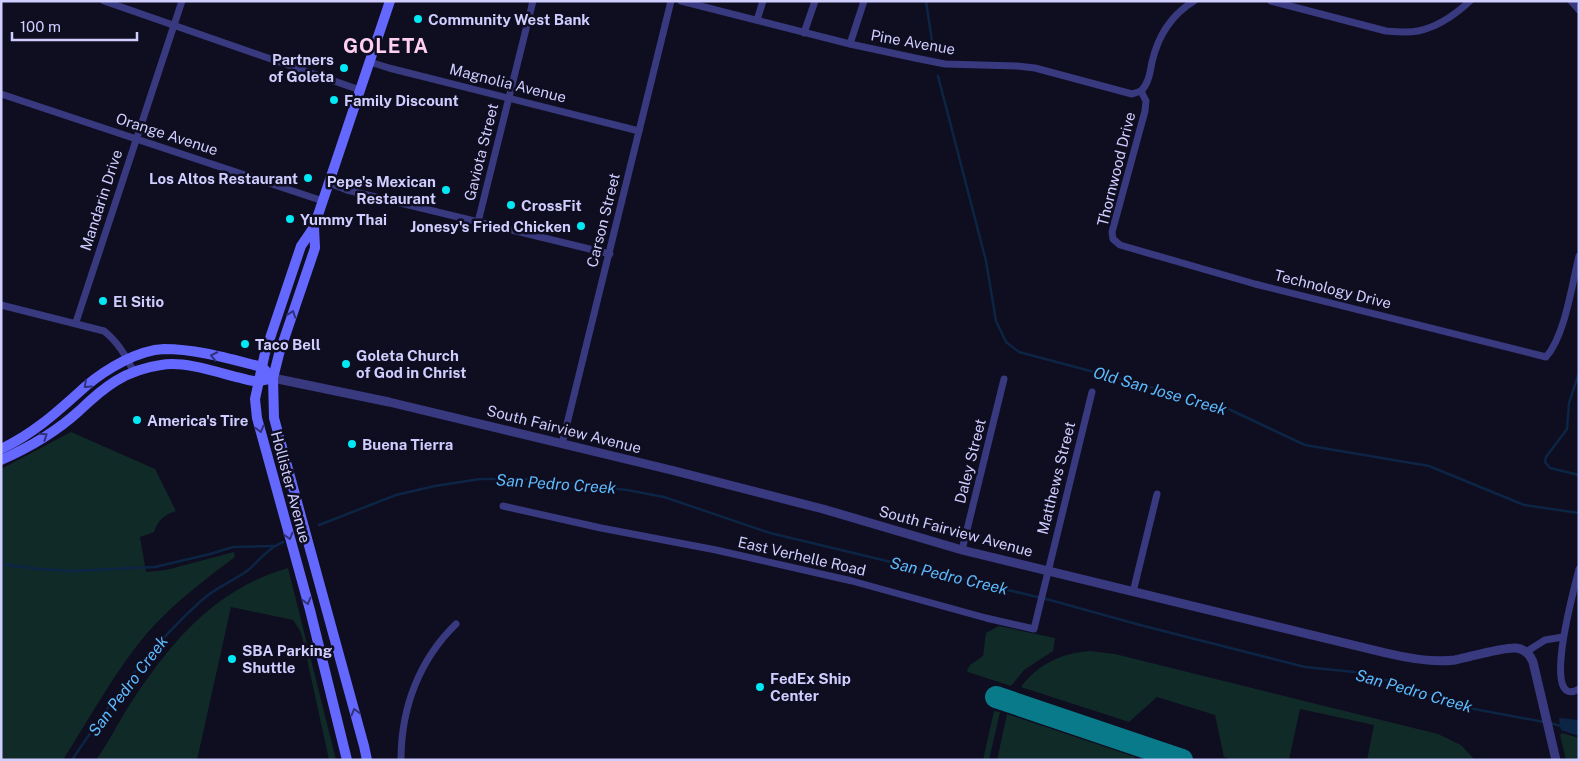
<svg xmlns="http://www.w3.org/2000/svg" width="1580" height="761" font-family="'Public Sans',sans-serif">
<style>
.green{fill:#102a28}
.water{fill:#0d2545}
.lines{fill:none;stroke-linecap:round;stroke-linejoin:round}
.stream{stroke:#0d2545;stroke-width:2.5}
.taxiway{stroke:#087a8a;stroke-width:22}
.minor{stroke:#38397f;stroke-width:7}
.tertiary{stroke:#38397f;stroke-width:9}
.secondary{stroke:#6568fe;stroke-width:10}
.oneway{stroke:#313179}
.poi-dot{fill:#02e8f5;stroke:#0f0d20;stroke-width:2}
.labels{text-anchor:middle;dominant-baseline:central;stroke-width:5;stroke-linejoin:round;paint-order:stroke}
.poi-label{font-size:15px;font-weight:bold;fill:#d0cdff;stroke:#0f0d20;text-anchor:start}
.street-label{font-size:15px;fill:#d0cdff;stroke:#0f0d20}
.water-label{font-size:16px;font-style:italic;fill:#5cbafd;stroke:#0f0d20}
.district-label{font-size:20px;font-weight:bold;letter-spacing:1px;fill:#ffcfef;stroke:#0f0d20}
</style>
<rect width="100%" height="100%" fill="#0f0d20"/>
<g class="green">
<path d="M71 432 155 469 176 511C164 515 158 520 154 532L140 537 146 572 166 570 234 552 235 557C204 580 174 603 148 632 117 668 89 719 63 760H1V469Z"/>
<path d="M288 568 336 760H329L302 636 299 629 293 620 231 607 197 760H96C109 742 118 723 130 704 170 643 214 589 288 568Z"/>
<polygon points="999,626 1055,638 1053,651 1024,670 1011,686 968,672 967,670 970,665 983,656 986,633"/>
<path d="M1090 651 1115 654 1438 734 1461 745 1475 760H1367L1374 725 1300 709 1289 760H1233L1224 757 1215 715 1157 697 1129 722 1021 687C1038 664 1062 653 1090 651Z"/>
<polygon points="994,711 1000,712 989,760 983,760"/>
<polygon points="1007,714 1135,757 1135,760 997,760"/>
<polygon points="1562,733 1579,738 1579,760 1566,760 1560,735"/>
</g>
<polygon class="water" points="1559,718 1579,720 1579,736 1561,730"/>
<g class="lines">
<g class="stream">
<polyline points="926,1 933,48"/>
<polyline points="938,76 986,261 996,321 1006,342 1019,352 1222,406 1305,445 1429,466 1524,505 1579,513"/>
<polyline points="1579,373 1569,403 1567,429 1546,457 1545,462 1550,468 1579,475"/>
<polyline points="319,525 396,495 435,486 480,479 531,479 627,490 664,497 770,533 1050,600 1140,625 1305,667 1364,673 1474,709 1544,722"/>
<polyline points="1,564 38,569 73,571 155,567 210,554 233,547 273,546"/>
<polyline points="1550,723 1561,726"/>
<path d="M72 760C110 703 151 645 202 600 215 588 233 581 247 571 259 561 268 548 283 542"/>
</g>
<polyline class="taxiway" points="996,697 1182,760"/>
<g class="minor">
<polyline points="104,1 360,90"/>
<polyline points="681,1 850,44 915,58 945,64 1017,66 1035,68 1132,94 1141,91"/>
<path d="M1194 1C1171 15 1158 36 1152 62 1150 72 1149 83 1141 91L1146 101 1145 111 1112 232 1113 239 1120 245 1255 284 1546 357C1565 336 1572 284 1579 256"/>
<path d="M1271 1 1386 31C1397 32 1408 33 1418 31 1438 27 1456 14 1470 1"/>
<polyline points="1571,1 1579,10"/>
<polyline points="757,20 763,1"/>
<polyline points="804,33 815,1"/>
<polyline points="850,44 864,1"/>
<polyline points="370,62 389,68 639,131"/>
<polyline points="1,94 323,201"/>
<polyline points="329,183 347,190 610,254"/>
<polyline points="478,222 533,1"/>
<path d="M1 305 104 331C118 342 127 357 134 373"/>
<polyline points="76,322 182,1"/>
<polyline points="562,444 671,1"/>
<polyline points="503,506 601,528 716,550 852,581 986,618 1034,629 1092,392"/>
<polyline points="962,550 1004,379"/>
<path d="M1579 569C1576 582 1539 712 1579 689"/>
<polyline points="1133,592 1157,494"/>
<polyline points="1526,652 1545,640 1563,637"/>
<path d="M401 760C401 708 419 660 456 624"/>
</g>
<path class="tertiary" d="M273 378 389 402 671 470 823 509 962 550 1386 653C1407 658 1433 663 1455 660 1470 657 1503 647 1516 648 1524 649 1530 654 1533 662L1556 760"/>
<g class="secondary">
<polyline points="314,227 315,248 279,354 273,378 274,418 364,746 367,760"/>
<path d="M1 449C35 433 58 411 86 386 106 369 138 350 164 349 197 349 230 359 262 367L266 371"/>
<path d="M1 460C28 448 57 431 79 411 104 387 125 370 161 365 183 361 214 371 236 377 243 378 251 382 258 381 263 381 269 379 273 378"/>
<polyline points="347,760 310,610 257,418 255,399 265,353 301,246 314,227 390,1"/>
</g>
</g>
<defs><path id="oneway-chevron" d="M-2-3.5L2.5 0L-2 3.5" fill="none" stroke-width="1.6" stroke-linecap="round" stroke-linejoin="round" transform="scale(1.25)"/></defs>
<g class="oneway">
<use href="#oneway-chevron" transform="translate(292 314) rotate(-71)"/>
<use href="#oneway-chevron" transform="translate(214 356) rotate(-168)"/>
<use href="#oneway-chevron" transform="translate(87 385) rotate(138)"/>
<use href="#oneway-chevron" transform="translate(260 429) rotate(75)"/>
<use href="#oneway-chevron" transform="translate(44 436) rotate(-34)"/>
<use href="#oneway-chevron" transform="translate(289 536) rotate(75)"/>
<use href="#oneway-chevron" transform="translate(307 601) rotate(75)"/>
<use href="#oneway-chevron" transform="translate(355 712) rotate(-105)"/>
</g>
<g class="poi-dot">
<circle cx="418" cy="19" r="5"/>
<circle cx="344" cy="68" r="5"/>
<circle cx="334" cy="100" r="5"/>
<circle cx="308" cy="178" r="5"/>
<circle cx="446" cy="190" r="5"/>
<circle cx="511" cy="205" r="5"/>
<circle cx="290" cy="219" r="5"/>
<circle cx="581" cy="226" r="5"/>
<circle cx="103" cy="301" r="5"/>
<circle cx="245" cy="344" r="5"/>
<circle cx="346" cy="364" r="5"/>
<circle cx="137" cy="420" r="5"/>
<circle cx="352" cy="444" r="5"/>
<circle cx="232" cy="659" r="5"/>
<circle cx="760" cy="687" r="5"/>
</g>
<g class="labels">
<g class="poi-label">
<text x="428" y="19">Community West Bank</text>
<text x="334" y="59" text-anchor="end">Partners<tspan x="334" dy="17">of Goleta</tspan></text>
<text x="344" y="100">Family Discount</text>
<text x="298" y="178" text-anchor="end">Los Altos Restaurant</text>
<text x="436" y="181" text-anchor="end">Pepe's Mexican<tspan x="436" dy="17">Restaurant</tspan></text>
<text x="521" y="205">CrossFit</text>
<text x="300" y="219">Yummy Thai</text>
<text x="571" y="226" text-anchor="end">Jonesy's Fried Chicken</text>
<text x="113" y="301">El Sitio</text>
<text x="255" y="344">Taco Bell</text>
<text x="356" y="355">Goleta Church<tspan x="356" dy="17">of God in Christ</tspan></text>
<text x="147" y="420">America's Tire</text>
<text x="362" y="444">Buena Tierra</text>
<text x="242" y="650">SBA Parking<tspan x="242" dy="17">Shuttle</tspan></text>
<text x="770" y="678">FedEx Ship<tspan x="770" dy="17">Center</tspan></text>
</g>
<g class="street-label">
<text transform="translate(913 42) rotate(10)">Pine Avenue</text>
<text transform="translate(508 83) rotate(14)">Magnolia Avenue</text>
<text transform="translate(167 134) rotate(18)">Orange Avenue</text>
<text transform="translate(481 152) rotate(-76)">Gaviota Street</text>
<text transform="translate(1116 169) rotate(-76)">Thornwood Drive</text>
<text transform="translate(101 200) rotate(-72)">Mandarin Drive</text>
<text transform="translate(603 220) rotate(-76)">Carson Street</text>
<text transform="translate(1333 289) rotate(14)">Technology Drive</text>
<text transform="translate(564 429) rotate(14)">South Fairview Avenue</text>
<text transform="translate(970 461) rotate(-76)">Daley Street</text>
<text transform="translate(1056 478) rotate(-76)">Matthews Street</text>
<text transform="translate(291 487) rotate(75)">Hollister Avenue</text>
<text transform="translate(956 531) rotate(15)">South Fairview Avenue</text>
<text transform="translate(802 556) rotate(13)">East Verhelle Road</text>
</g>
<g class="water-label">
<text transform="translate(1160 391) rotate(16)">Old San Jose Creek</text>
<text transform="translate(556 484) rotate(4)">San Pedro Creek</text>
<text transform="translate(949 576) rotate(13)">San Pedro Creek</text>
<text transform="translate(128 686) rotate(-53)">San Pedro Creek</text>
<text transform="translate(1414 691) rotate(16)">San Pedro Creek</text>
</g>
<g class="district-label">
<text x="386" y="46">GOLETA</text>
</g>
</g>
<rect width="1580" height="761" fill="none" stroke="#d0cdff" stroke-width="5"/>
<path d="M12 32v8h125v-8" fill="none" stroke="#d0cdff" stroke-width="2.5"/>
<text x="20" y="32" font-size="15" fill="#d0cdff" stroke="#0f0d20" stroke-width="4" paint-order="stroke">100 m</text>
</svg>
